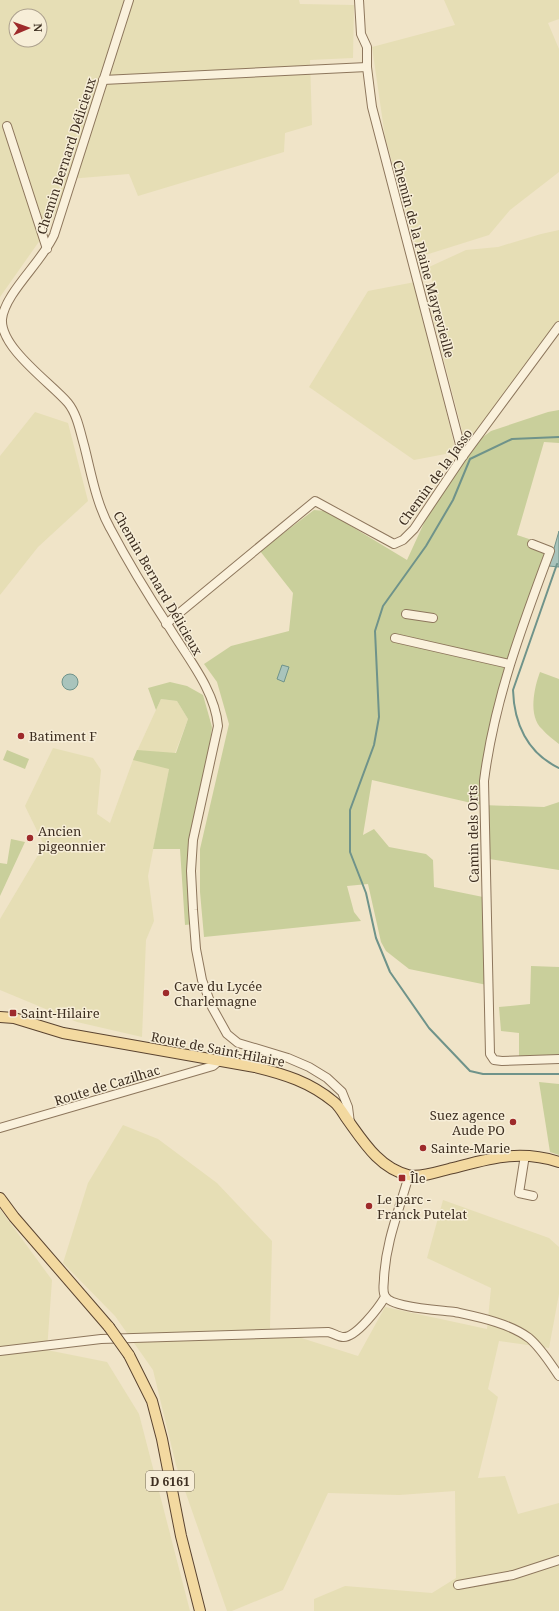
<svg xmlns="http://www.w3.org/2000/svg" width="559" height="1611" font-family="'Noto Serif',serif">
<style>
.farmland{fill:#e6deb5;fill-rule:evenodd}
.green{fill:#c9cf9b}
.water{fill:#a9c4bc;stroke:#6f938a}
.lines{fill:none;stroke-linecap:round;stroke-linejoin:round}
.stream{stroke:#6f938a;stroke-width:2}
.minor-casing{stroke:#8d765c;stroke-width:10}
.major-casing{stroke:#5b4430;stroke-width:12}
.minor{stroke:#faf1dc;stroke-width:8}
.major{stroke:#f3d9a0;stroke-width:10}
.major-bridge-casing{stroke:#5b4430;stroke-width:12;stroke-linecap:butt}
.major-bridge{stroke:#f3d9a0;stroke-width:10}
.poi-dot{fill:#9e2a2b;stroke:#f7eed8;stroke-width:1.5}
.labels{text-anchor:middle;dominant-baseline:central;stroke-width:3;stroke-linejoin:round;paint-order:stroke}
.shield{fill:#f7eed8;stroke:#756857;stroke-width:1}
.shield-label{font-size:12px;font-weight:bold;fill:#3d2e20}
.street-label{font-size:13px;fill:#3d2e20;stroke:#f7eed8}
.poi-label{font-size:13px;fill:#3d2e20;stroke:#f7eed8;text-anchor:start}
</style>
<rect width="100%" height="100%" fill="#f0e4c8"/>
<g class="farmland">
<path d="M0 0H299L300 4 354 5 353 58 310 60 312 125 285 133 284 152 138 196 129 174 69 179 50 226 0 297ZM16 16H40V40H16Z"/>
<polygon points="444,0 559,0 559,19 548,23 559,49 559,172 510,210 489,235 419,257 385,137 372,47 455,25"/>
<polygon points="559,230 559,322 467,449 431,311 435,294 429,267 466,250 498,247 541,234"/>
<polygon points="415,282 456,452 414,460 309,387 368,291"/>
<polygon points="35,412 68,423 88,501 38,547 0,595 0,456"/>
<polygon points="161,699 177,701 188,719 169,769 148,876 154,921 146,940 142,1037 77,1022 0,990 0,919 44,845 25,806 53,748 93,758 101,770 97,814 110,823 133,760"/>
<polygon points="123,1125 158,1139 217,1183 272,1241 270,1328 358,1356 385,1307 487,1329 491,1288 427,1258 443,1200 549,1238 559,1247 559,1294 549,1348 499,1341 488,1389 498,1397 478,1478 505,1476 518,1514 559,1503 559,1611 314,1611 314,1599 345,1586 432,1593 456,1578 455,1491 399,1495 328,1493 283,1590 232,1611 227,1611 176,1465 153,1370 115,1316 63,1263 88,1183"/>
<polygon points="0,1209 52,1280 47,1350 107,1362 139,1414 190,1611 0,1611"/>
</g>
<g class="green">
<polygon points="559,410 559,443 544,442 517,535 550,546 507,661 481,805 544,807 559,802 559,870 483,858 480,805 372,780 363,835 374,829 389,847 426,854 433,860 434,887 483,897 487,985 409,969 386,951 381,942 368,884 347,886 354,912 361,921 204,937 200,892 200,849 229,724 217,682 204,664 231,646 289,631 293,593 260,551 314,510 326,511 407,560 440,488 467,449 491,431 548,412"/>
<path d="M540 672 559 679V744C553 739 547 735 542 729 528 716 534 688 540 672Z"/>
<polygon points="170,682 187,686 203,695 212,727 205,785 193,840 194,924 185,925 180,849 153,849 169,769 133,760 137,750 176,753 188,719 177,701 161,699 156,710 148,688"/>
<polygon points="7,750 29,759 25,769 3,760"/>
<polygon points="11,839 25,842 0,896 0,863 7,864"/>
<polygon points="531,966 559,967 559,1056 519,1058 519,1033 501,1031 499,1007 530,1004"/>
<polygon points="539,1082 559,1084 559,1155 550,1152"/>
</g>
<g class="water">
<polygon points="559,531 559,567 549,566"/>
<polygon points="282,665 289,667 284,682 277,679"/>
<circle cx="70" cy="682" r="8"/>
</g>
<g class="lines">
<g class="stream">
<polyline points="559,437 512,439 470,459 453,500 426,546 383,606 375,631 379,717 374,745 350,810 350,852 366,893 376,938 390,972 429,1028 470,1071 483,1074 559,1074"/>
<path d="M557 564 513 690C514 723 527 753 559 768"/>
</g>
<g class="minor-casing">
<g id="minor">
<path d="M129 0 54 235C42 262 5 293 2 319 0 348 51 383 68 403 77 414 80 431 84 445 91 472 96 503 110 528 128 562 148 595 169 627 187 657 215 690 218 726L193 840 191 871 193 910 196 949 202 980 212 1007 227 1034 238 1043 288 1058 309 1067 327 1078 342 1092 348 1107 350 1123"/>
<polyline points="359,0 361,34 367,47 367,67"/>
<polyline points="103,80 367,67 372,107 463,456"/>
<polyline points="7,126 47,249"/>
<path d="M532 544 550 551C522 626 494 701 484 781L490 1054 494 1060 502 1061 559 1059"/>
<polyline points="406,614 433,618"/>
<polyline points="166,624 315,501 394,544 403,540 414,529 463,456 559,326"/>
<polyline points="395,638 509,664"/>
<polyline points="0,1128 213,1066 219,1061"/>
<polyline points="525,1155 519,1193 533,1196"/>
<path d="M409 1175C399 1211 386 1241 384 1278 384 1284 382 1291 385 1296 391 1308 441 1310 455 1312 478 1317 509 1323 529 1338 541 1348 550 1363 559 1376"/>
<path d="M0 1351 101 1339 328 1332C333 1333 339 1337 343 1337 356 1338 379 1307 385 1297"/>
<polyline points="458,1585 513,1575 559,1560"/>
</g>
</g>
<g class="major-casing">
<g id="major">
<path d="M0 1017 14 1018 63 1033 255 1067C284 1074 310 1082 334 1102 339 1106 343 1113 347 1119 363 1141 379 1168 408 1175 420 1178 437 1172 449 1169 489 1159 518 1149 559 1162"/>
<polyline points="0,1198 14,1217 109,1327"/>
<polyline points="129,1355 152,1401 162,1439 181,1536 200,1611"/>
</g>
</g>
<use href="#minor" class="minor"/>
<use href="#major" class="major"/>
<g class="major-bridge-casing">
<polyline id="major-bridge" points="109,1327 129,1355"/>
</g>
<use href="#major-bridge" class="major-bridge"/>
</g>
<g class="poi-dot">
<circle cx="21" cy="736" r="4"/>
<circle cx="30" cy="838" r="4"/>
<circle cx="166" cy="993" r="4"/>
<rect x="9" y="1009" width="8" height="8" rx="2"/>
<circle cx="513" cy="1122" r="4"/>
<circle cx="423" cy="1148" r="4"/>
<rect x="398" y="1174" width="8" height="8" rx="2"/>
<circle cx="369" cy="1206" r="4"/>
</g>
<g class="labels">
<rect class="shield" x="146" y="1471" width="48" height="20" rx="3"/>
<g class="shield-label">
<text x="170" y="1481">D 6161</text>
</g>
<g class="street-label">
<text transform="translate(66 156) rotate(-72)">Chemin Bernard Délicieux</text>
<text transform="translate(424 259) rotate(75)">Chemin de la Plaine Mayrevieille</text>
<text transform="translate(435 477) rotate(-54)">Chemin de la Jasso</text>
<text transform="translate(158 583) rotate(60)">Chemin Bernard Délicieux</text>
<text transform="translate(473 834) rotate(-91)">Camin dels Orts</text>
<text transform="translate(218 1049) rotate(11)">Route de Saint-Hilaire</text>
<text transform="translate(107 1085) rotate(-17)">Route de Cazilhac</text>
</g>
<g class="poi-label">
<text x="29" y="736">Batiment F</text>
<text x="38" y="831">Ancien<tspan x="38" dy="15">pigeonnier</tspan></text>
<text x="174" y="986">Cave du Lycée<tspan x="174" dy="15">Charlemagne</tspan></text>
<text x="21" y="1013">Saint-Hilaire</text>
<text x="505" y="1115" text-anchor="end">Suez agence<tspan x="505" dy="15">Aude PO</tspan></text>
<text x="431" y="1148">Sainte-Marie</text>
<text x="410" y="1178">Île</text>
<text x="377" y="1199">Le parc -<tspan x="377" dy="15">Franck Putelat</tspan></text>
</g>
</g>
<g transform="translate(28 28) rotate(88)"><circle r="19" fill="#f7eed8" stroke="#ada18e"/>
<path d="M0-3L7 15L0 10L-7 15Z" fill="#9e2a2b"/>
<text y="-6" font-size="11" font-weight="bold" text-anchor="middle" fill="#3d2e20">N</text>
</g>
</svg>
